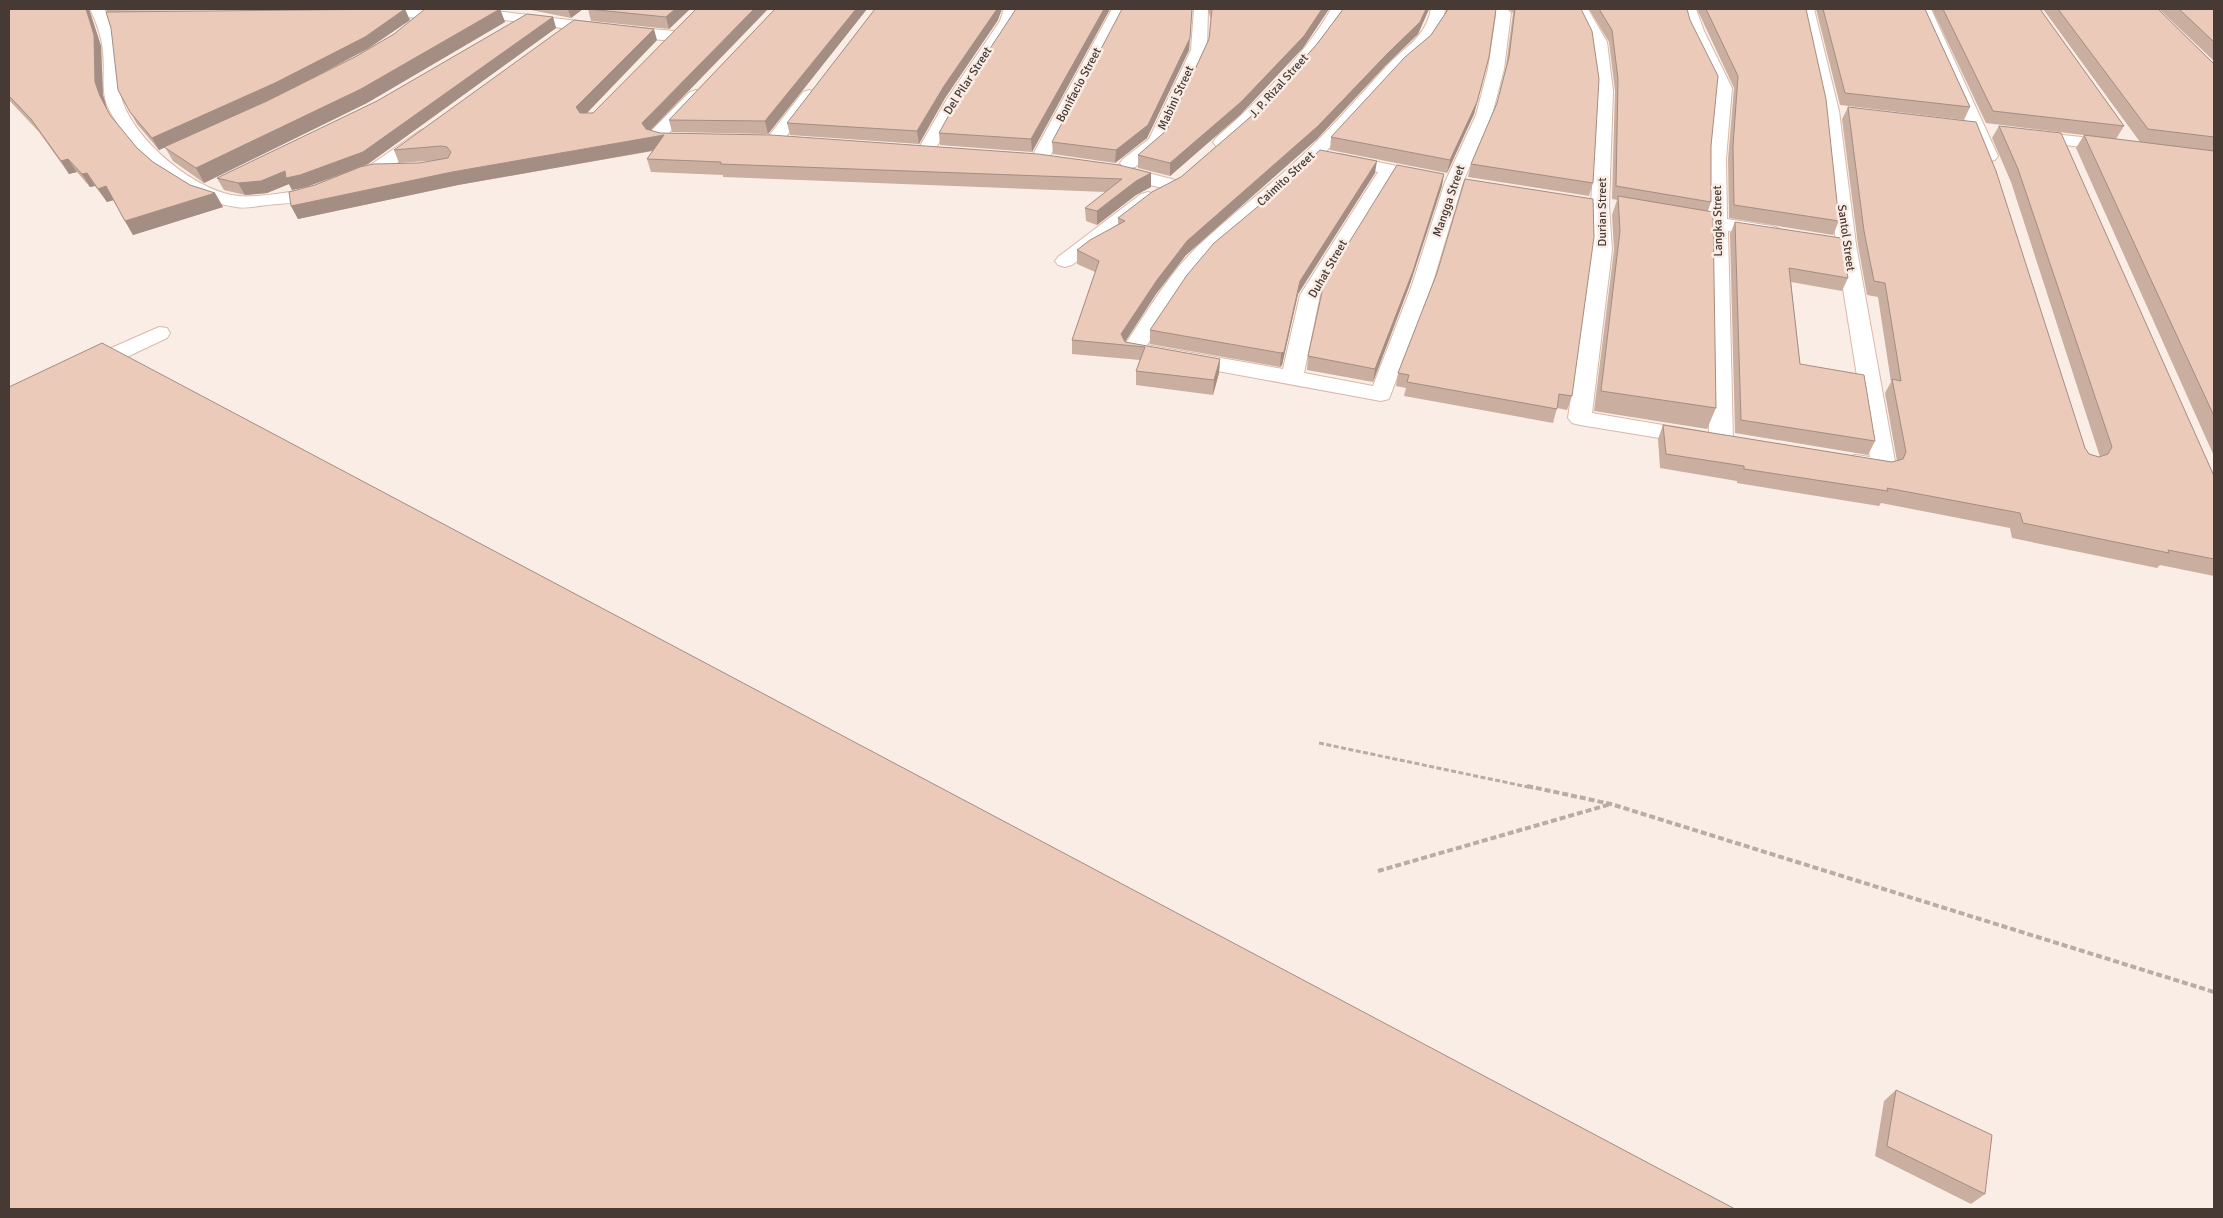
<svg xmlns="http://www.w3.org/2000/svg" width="2223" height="1218" font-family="Signika,sans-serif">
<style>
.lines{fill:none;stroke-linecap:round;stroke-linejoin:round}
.service-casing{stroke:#dab9a9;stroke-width:2}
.minor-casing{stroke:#dab9a9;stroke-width:2}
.path-far1{stroke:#b9aba5;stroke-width:3;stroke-dasharray:5 2.5;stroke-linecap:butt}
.path{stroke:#b9aba5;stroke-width:4;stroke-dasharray:6 3;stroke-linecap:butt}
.service{fill:#fff;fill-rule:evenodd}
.minor{fill:#fff;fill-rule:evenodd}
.wall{fill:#caae9f}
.shaded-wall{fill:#a48d82}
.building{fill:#ebcab9;stroke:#a48d82}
.labels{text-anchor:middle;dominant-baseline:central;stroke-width:5;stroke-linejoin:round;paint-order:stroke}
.far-street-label{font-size:12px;fill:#473933;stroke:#faede6}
</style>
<rect width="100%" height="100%" fill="#faede6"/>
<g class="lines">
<g class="service-casing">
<polygon id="service" points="159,327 167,328 170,333 167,338 93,373 85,375 77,373 74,368 77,363"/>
</g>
<g class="minor-casing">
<g id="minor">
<path d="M90 9H104L106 12H146L151 13 153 16 151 19 146 20 111 21C113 31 117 41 119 51 121 67 117 85 122 100 135 141 196 192 239 196 252 198 293 192 307 189 317 187 322 182 333 184L335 188C325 203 284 203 267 205 257 206 246 209 236 207 189 200 146 168 120 128 115 119 107 109 105 98 102 83 105 67 103 52 102 37 96 21 90 9Z"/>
<polygon points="368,9 504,12 618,26 674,31 679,33 682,36 679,39 674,41 618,36 504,20 364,16 362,13"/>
<polygon points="1004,9 1018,9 1014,21 963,99 931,157 919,157 916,153 947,99 1000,21"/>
<polygon points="1112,9 1126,9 1048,160 1045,164 1039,165 1033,164 1030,160"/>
<polygon points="1194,9 1208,9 1207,50 1165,142 1135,167 1129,168 1179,181 1182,185 1179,189 1173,191 1109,174 1106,170 1109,166 1115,165 1122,166 1120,163 1123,159 1149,139 1191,50"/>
<path d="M1331 9H1345C1321 56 1268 110 1228 146H1216L1213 142 1216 138C1255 104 1306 54 1331 9Z"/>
<path d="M1431 9H1445L1443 22 1427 46 1402 68 1320 158 1259 215 1212 254 1185 287 1147 345 1283 369 1300 295 1378 172 1334 163 1331 159 1334 155 1340 154 1430 173 1436 174 1439 178 1436 182 1430 183 1394 176 1320 295 1304 373 1373 386 1412 285 1445 182 1476 115 1488 69 1496 15 1491 9H1507L1511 13 1504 69 1492 115 1463 182 1432 285 1389 399 1381 401 1125 354 1122 349C1146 314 1168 274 1199 245 1234 212 1273 184 1308 150 1335 124 1360 95 1386 67 1405 46 1425 39 1431 9Z"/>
<polygon points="1574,9 1588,9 1607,42 1613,91 1609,206 1612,250 1592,413 1704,432 1708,437 1704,442 1696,444 1580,425 1572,423 1568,418 1592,250 1591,206 1597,91 1591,42"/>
<polygon points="1682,9 1696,9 1704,31 1732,88 1726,159 1727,219 1771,226 1778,228 1781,232 1778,236 1771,238 1728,231 1733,441 1729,446 1721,448 1713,446 1709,441 1708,228 1671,221 1668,217 1671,213 1678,211 1708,216 1708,159 1716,88 1688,31"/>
<polygon points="1800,9 1814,9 1839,111 1856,245 1896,467 1893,473 1884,475 1846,468 1843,463 1846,458 1855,455 1870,457 1836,245 1823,111"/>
<polygon points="1917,9 1931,9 1998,156 1995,160 1989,161 1983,160 1980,156"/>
<path d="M696 90 702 92 704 95 668 134 694 135 697 139 694 143C681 146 656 148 647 136L650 132 690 92Z"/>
<polygon points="809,90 815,92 817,95 780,145 768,145 765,141 768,137 803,92"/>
<polygon points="427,129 433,130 436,134 433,138 381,174 375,175 369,174 366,170 369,166 421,130"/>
<polygon points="2028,131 2117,141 2123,142 2126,146 2123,150 2117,151 2022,140 2019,136 2022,132"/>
<polygon points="1148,192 1155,194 1157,198 1155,202 1072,265 1065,267 1058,265 1055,261 1058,257 1141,194"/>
</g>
</g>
<polyline class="path-far1" points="1319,743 1533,788"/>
<g class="path">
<polyline points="1527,786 1611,804 2214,992"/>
<polyline points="1378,871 1611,804"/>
</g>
<use href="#service" class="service"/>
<use href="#minor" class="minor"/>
</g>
<g class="wall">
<polygon points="9,9 89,9 101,46 103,95 107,109 111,116 137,148 153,162 190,185 215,193 223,207 133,235 113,200 107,202 95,186 90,187 77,172 69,174 39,132 9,100"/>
<polygon points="105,9 310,9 107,11"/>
<polygon points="493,9 583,9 571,18 531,10"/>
<polygon points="500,9 505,22 367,103 204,183 173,161 165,147 159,150 137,124 130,112 410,20 369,48 319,75 355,57 394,34"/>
<polygon points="588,9 690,9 669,29 591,21"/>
<polygon points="775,9 867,9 768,134 672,132 669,120"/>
<polygon points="1016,9 1110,9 1032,152 940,145 939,133"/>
<polygon points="1192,9 1189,50 1147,138 1115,163 1053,154 1052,142"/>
<polygon points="1208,9 1329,9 1303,48 1240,115 1170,176 1138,168 1138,155 1167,130 1209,39 1211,20"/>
<polygon points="1343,9 1429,9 1418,34 1385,66 1317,139 1186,255 1156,294 1125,342 1220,359 1219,373 1213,395 1136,385 1136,371 1140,360 1072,354 1072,340 1095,272 1077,264 1077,250 1118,224 1118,218 1181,177 1255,113 1317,44 1341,12"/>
<polygon points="1446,9 1496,9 1486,69 1474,114 1447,173 1330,150 1331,137 1431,35 1446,12"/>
<polygon points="1509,9 1581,9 1593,183 1589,196 1468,177 1471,164 1497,103 1506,66 1513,13"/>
<polygon points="1589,9 1687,9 1711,146 1711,202 1708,211 1716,408 1707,429 1594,411 1614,250 1612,215 1617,200 1612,199 1615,91 1609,42"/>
<polygon points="1697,9 1806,9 1839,221 1833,235 1729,218 1728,159 1734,88"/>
<polygon points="1816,9 1925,9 1970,107 1964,120 1840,105"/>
<polygon points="1932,9 2040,9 2124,126 2116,139 1986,123"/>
<polygon points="2043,9 2158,9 2214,64 2214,456 2076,148 2084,135 2140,142"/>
<polygon points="2159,9 2214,9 2214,61"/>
<polygon points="553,17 556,28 368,164 364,166 419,163 440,160 399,163 394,150 657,40 587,113 593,113 660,133 1151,173 1151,187 1136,195 1097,225 1086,221 1085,208 1106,192 723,177 723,175 651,172 647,159 653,151 458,185 298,219 291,206 315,185 343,174 306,187 292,190 289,184 267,193 245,195 224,190 217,178"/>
<polygon points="998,20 945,98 919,144 790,135 787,123"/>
<polygon points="1848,107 2089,454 2099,457 2100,457 2011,182 1992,138 1999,126 2214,476 2214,576 2160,565 2157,568 2012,538 2010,528 1881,503 1879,506 1737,483 1737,481 1660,468 1658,439 1663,425 1892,462 1897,461 1885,393 1891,382 1878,297 1867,295 1858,245 1842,119"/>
<polygon points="1375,173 1298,294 1282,365 1280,367 1150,344 1150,330"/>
<polygon points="1442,186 1410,284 1373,382 1307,370 1308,356"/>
<polygon points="1735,222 1848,278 1842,291 1791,282 1800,364 1875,441 1868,455 1735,433 1730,234"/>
<polygon points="1437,273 1572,396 1567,410 1557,408 1553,423 1404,396 1406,388 1396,386 1398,373"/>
<polygon points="1896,1090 1985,1194 1971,1204 1875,1156 1884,1101"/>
</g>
<g class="shaded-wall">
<polygon points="86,9 89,9 101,46 103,95 107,109 100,96 95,82"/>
<polygon points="405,9 410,20 369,48 281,95 159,150 152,138"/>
<polygon points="500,9 505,22 367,103 204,183 196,168"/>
<polygon points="568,9 583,9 571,18"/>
<polygon points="675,9 690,9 669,29 666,17"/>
<polygon points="754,9 768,9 645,136 642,123"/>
<polygon points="856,9 867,9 768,134 765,121"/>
<polygon points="997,9 1002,9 998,20 945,98 919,144 917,131 944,86"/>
<polygon points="1104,9 1110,9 1032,152 1031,139"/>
<polygon points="1192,9 1189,50 1147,138 1115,163 1116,150 1192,9 1193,9"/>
<polygon points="1322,9 1329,9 1303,48 1240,115 1170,176 1170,163"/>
<polygon points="1426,9 1429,9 1418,34 1385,66 1317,139 1186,255 1156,294 1123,345 1121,334 1157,280 1187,241"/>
<polygon points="553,17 556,28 368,164 306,187 292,190 289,184 267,193 245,195 238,183 285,171"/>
<polygon points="654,29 657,40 580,120 576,107"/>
<polygon points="1489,57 1474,114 1447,173 1450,160"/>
<polygon points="664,135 667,148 458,185 298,219 291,206 452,172"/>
<polygon points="68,159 77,172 69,174 61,161"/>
<polygon points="1377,161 1375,173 1298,294 1282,365 1280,367 1281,353 1300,281"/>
<polygon points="87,173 95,186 90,187 82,174"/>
<polygon points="1151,173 1151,187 1136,195 1097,225 1097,211 1136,181"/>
<polygon points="1444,174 1442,186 1410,284 1373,382 1375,369"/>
<polygon points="106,186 114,200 107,202 98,189"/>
<polygon points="215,193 223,207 133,235 125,221"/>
<polygon points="1220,359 1219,373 1213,395 1214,380"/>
</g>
<g class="building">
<polygon points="9,9 86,9 94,35 95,82 100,96 110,115 137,148 153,162 190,185 215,193 125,221 106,186 98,189 87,173 82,174 68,159 61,161 31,119 9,96"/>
<polygon points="405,9 365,37 275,83 152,138 130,112 118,90 111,28 106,12"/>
<polygon points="425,9 500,9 361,89 196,168 164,147 267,101 355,57 394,34"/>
<polygon points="588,9 675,9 666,17"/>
<polygon points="696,9 754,9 642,123 646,129 660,133 771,135 1038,154 1119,165 1151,173 1136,181 1097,211 1085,208 1122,179 720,164 721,162 647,159 664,135 452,172 291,206 289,192 315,185 360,167 373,164 419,163 448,158 451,152 447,147 441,146 394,150 574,20 654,29 576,107 580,113 593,113"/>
<polygon points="775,9 856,9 765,121 669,120"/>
<polygon points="875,9 997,9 944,86 917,131 787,123"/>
<polygon points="1016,9 1104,9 1031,139 939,133 964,88"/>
<polygon points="1122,9 1192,9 1190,38 1148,125 1116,150 1052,142"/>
<polygon points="1212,9 1322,9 1304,36 1241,102 1170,163 1138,155 1167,130 1209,39"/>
<polygon points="1343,9 1426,9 1420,22 1387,54 1318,126 1187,241 1157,280 1121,334 1125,342 1220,359 1214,380 1136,371 1145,347 1072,340 1099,261 1077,250 1090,240 1125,221 1118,218 1152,192 1181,177 1255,113 1317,44 1341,12"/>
<polygon points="1447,9 1496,9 1489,57 1477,102 1450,160 1331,137 1405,57 1431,35 1447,11"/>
<polygon points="1515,9 1581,9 1592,31 1599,79 1593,183 1471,164 1497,103 1509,57"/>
<polygon points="1599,9 1687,9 1690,20 1718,76 1711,146 1711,202 1616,186 1618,79 1612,30"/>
<polygon points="1706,9 1806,9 1826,99 1839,221 1734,205 1733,146 1738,76"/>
<polygon points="1823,9 1925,9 1970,107 1845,93"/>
<polygon points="1943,9 2040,9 2124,126 1993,111"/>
<polygon points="2058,9 2158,9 2214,64 2214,137 2148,129"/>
<polygon points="2179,9 2214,9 2214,42"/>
<polygon points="527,14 553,17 363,152 300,175 286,178 285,171 261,181 238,183 217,178 377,101"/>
<polygon points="1848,107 1976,122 1996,171 2085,448 2089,454 2099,457 2108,454 2112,447 2018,169 1999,126 2061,133 2214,476 2214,559 2168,550 2169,553 2023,523 2020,513 1887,488 1888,491 1744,469 1744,466 1666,454 1663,425 1892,462 1903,459 1906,452 1892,379 1901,381 1885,283 1874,281 1864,231"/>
<polygon points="2084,135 2214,151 2214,416"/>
<polygon points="1320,150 1377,161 1300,281 1284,352 1281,353 1150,330 1187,275 1214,243 1261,204"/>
<polygon points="1397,165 1444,174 1413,271 1375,369 1308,356 1324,283"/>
<polygon points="1465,179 1593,199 1594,237 1572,396 1559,394 1557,409 1407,382 1409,375 1398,373 1437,273"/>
<polygon points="1618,196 1713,212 1716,408 1601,391 1620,231"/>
<polygon points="1735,222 1841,238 1848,278 1789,268 1800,364 1864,375 1875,441 1741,420"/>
<polygon points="102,343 1735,1209 9,1209 9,387"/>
<polygon points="1896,1090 1992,1135 1985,1194 1887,1146"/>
</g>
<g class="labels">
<g class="far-street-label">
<text transform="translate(968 81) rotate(-57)">Del Pilar Street</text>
<text transform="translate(1079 85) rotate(-62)">Bonifacio Street</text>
<text transform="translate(1279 86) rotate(-48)">J. P. Rizal Street</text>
<text transform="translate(1176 98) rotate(-65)">Mabini Street</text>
<text transform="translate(1286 179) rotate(-43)">Caimito Street</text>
<text transform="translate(1449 201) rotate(-71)">Mangga Street</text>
<text transform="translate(1602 212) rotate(-90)">Durian Street</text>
<text transform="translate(1718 221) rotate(-91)">Langka Street</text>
<text transform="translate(1846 238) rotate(82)">Santol Street</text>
<text transform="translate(1328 269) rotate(-60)">Duhat Street</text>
</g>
</g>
<rect width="2223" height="1218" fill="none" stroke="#473933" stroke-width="20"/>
</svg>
